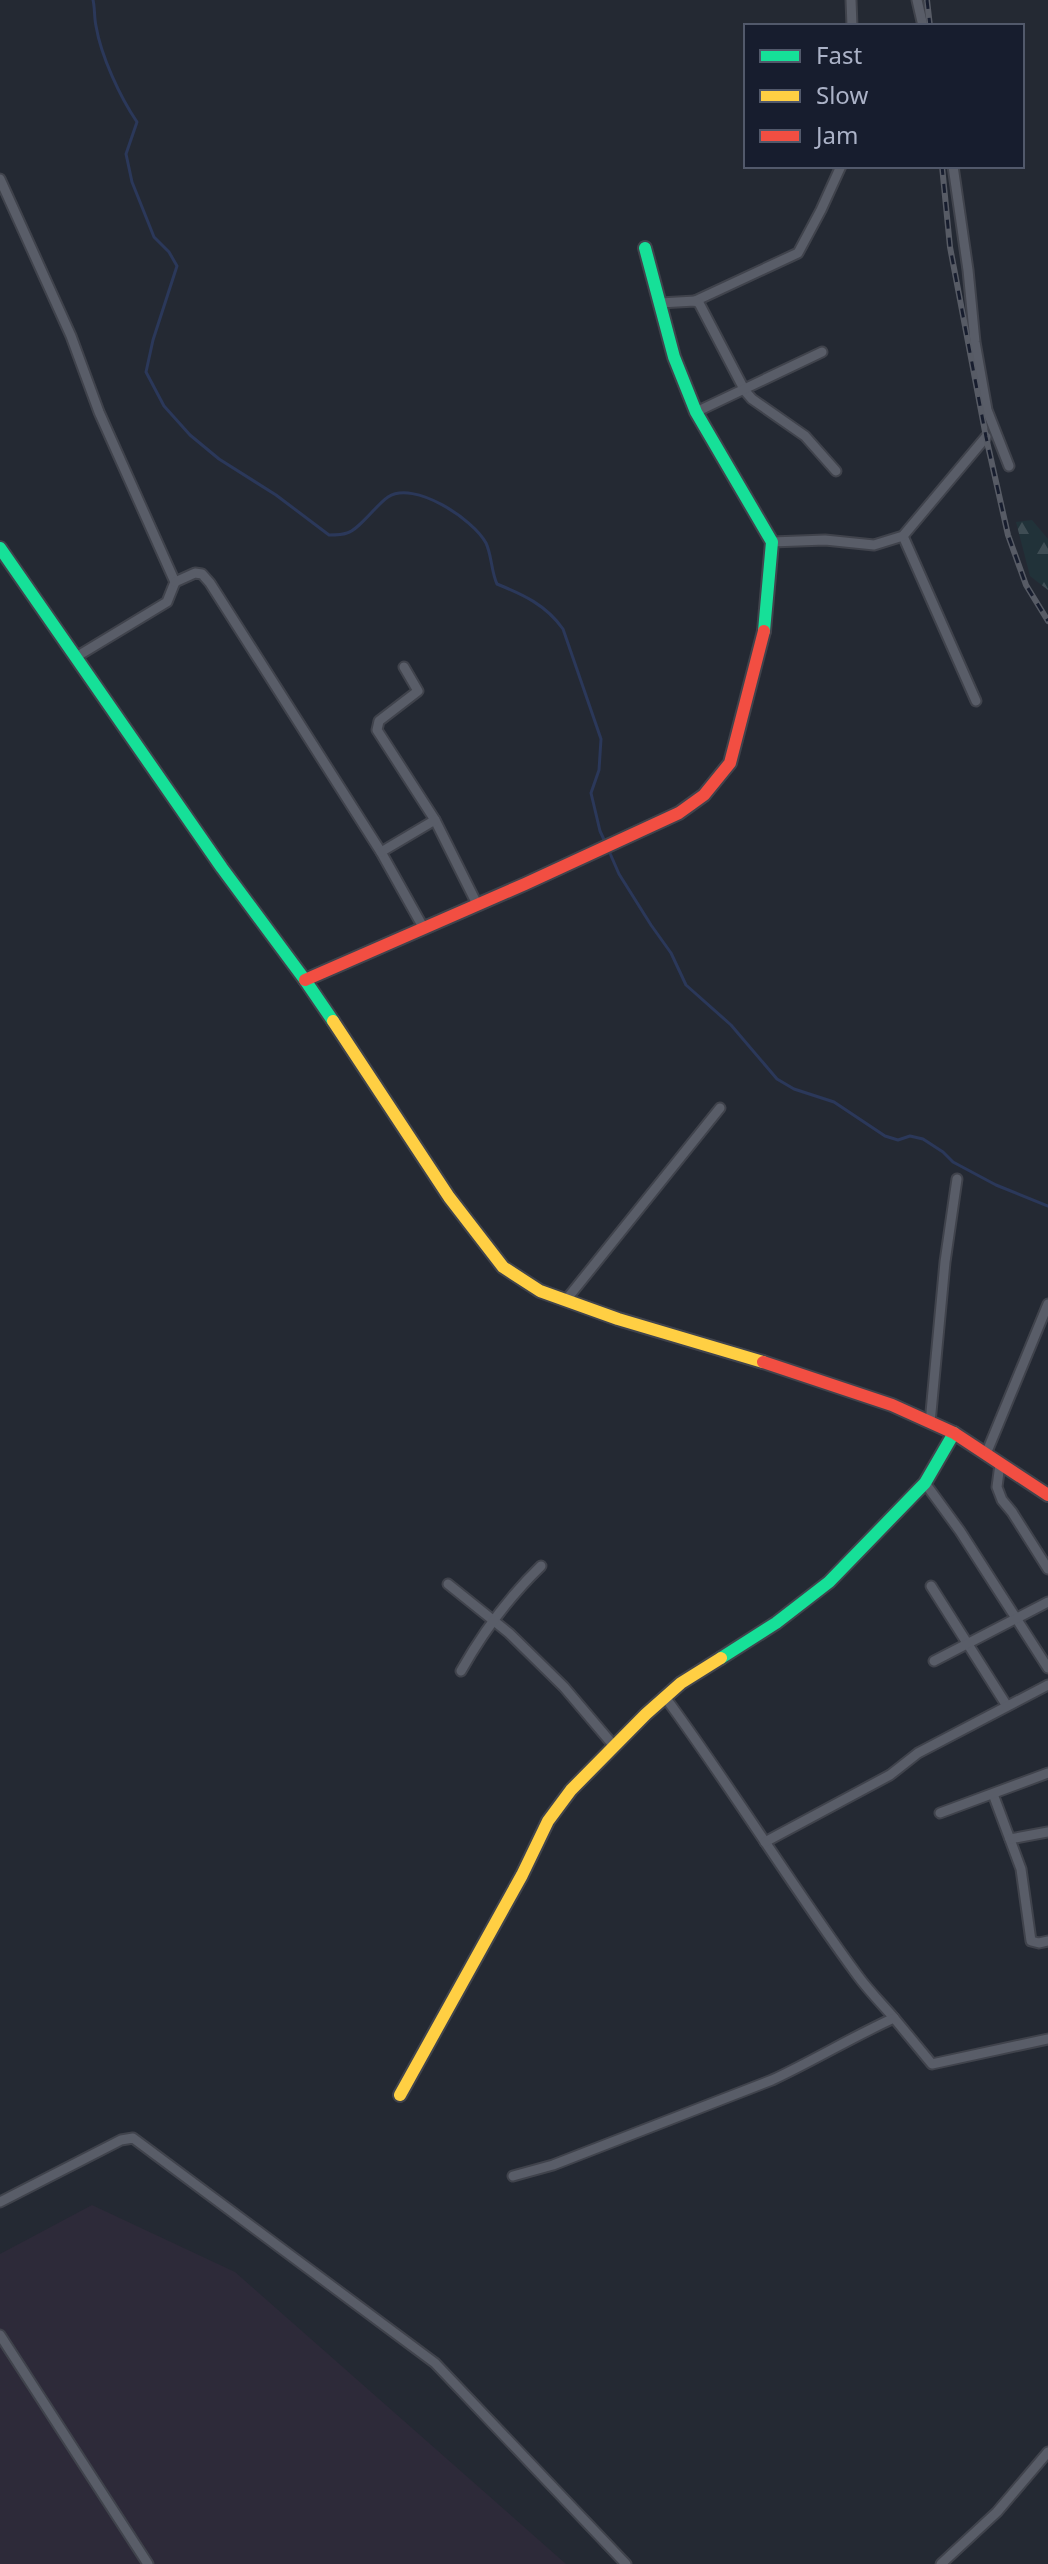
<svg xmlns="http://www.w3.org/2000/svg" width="1048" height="2564" font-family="'Noto Sans',sans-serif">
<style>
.medical{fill:#2d2a39}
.forest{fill:url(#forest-firs)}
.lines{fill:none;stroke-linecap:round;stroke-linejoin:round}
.stream{stroke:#2b385a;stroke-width:3}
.street-casing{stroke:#40434c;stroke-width:13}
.fast-casing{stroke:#40434c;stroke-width:16}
.slow-casing{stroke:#40434c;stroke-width:16}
.jam-casing{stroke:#40434c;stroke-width:16}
.street{stroke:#595d68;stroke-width:9}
.fast{stroke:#16e098;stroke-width:12}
.slow{stroke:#ffcf43;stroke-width:12}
.jam{stroke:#f24e42;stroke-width:12}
.rail-casing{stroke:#575b65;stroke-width:6}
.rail{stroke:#171d2e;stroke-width:3;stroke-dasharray:9;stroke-linecap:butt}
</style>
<defs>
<pattern id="forest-firs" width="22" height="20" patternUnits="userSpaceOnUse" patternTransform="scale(2)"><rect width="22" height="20" fill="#213239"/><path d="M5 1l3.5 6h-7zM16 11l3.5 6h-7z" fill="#3f4d54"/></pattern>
</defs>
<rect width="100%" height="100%" fill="#242933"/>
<polygon class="medical" points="92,2205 235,2272 566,2564 0,2564 0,2254"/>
<polygon class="forest" points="1032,520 1048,539 1048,590 1030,576 1016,522"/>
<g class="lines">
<g class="stream">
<path d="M93 0C95 8 94 17 96 26 101 56 120 97 137 122L126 154 132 182 154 237 169 252 177 266 153 340 146 372 164 406 190 435 219 459 276 495 329 535C335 535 342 535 347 533 359 530 376 505 388 497 414 480 473 519 486 543 492 556 491 571 497 584 524 595 546 605 563 629L601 739 599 770 591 793 600 831 606 844"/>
<polyline points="609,851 619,874 651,925 671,953 686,985 731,1025 777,1079 794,1089 834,1102 885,1136 898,1140 910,1136 923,1139 943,1152 953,1162 996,1185 1048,1206"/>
</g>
<g class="street-casing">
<g id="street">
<polyline points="851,0 852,26"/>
<polyline points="917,0 923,26"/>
<polyline points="953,166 968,270 975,342 987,410 1009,466"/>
<polyline points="0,179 71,336 99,412 175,582 167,602 76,657"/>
<polyline points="695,301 798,253 821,210 841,166"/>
<polyline points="660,303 695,301 699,303 745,391 752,399 805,436 836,471"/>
<polyline points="696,412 822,352"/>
<polyline points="903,536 976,701"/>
<polyline points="772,542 825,540 874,545 903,536 986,437"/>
<polyline points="175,582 195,573 202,574 210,583 381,852 423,927"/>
<polyline points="404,667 418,691 379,721 377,730 435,820 477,904"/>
<polyline points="381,852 435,820"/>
<polyline points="566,1300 720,1108"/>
<polyline points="930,1423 945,1262 957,1179"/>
<polyline points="986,1454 1048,1304"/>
<polyline points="1000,1464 997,1487 1002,1500 1012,1512 1048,1569"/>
<polyline points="925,1483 960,1531 1048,1668"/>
<polyline points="448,1584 509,1633 564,1687 614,1746"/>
<polyline points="931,1586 1007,1706"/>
<polyline points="934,1661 1048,1602"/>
<path d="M461 1671C483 1632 509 1597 541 1566"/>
<path d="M665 1697C732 1788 791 1885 858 1976 869 1991 882 2004 894 2018"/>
<polyline points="993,1794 1021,1869 1031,1941 1039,1943 1048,1941"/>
<polyline points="940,1813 1048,1773"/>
<polyline points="1010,1839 1048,1832"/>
<polyline points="765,1842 890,1775 918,1753 1048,1685"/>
<path d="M513 2176 553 2165 772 2080C813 2061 852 2037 894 2018L932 2064 1048 2039"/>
<polyline points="0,2202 121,2140 133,2138 435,2363 626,2564"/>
<polyline points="0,2335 148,2564"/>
<polyline points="941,2564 997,2512 1048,2452"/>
</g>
</g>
<g class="fast-casing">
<g id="fast">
<polyline points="645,248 674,357 696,412 772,542 764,631"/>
<polyline points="0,548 222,868 305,980 333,1021"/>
<polyline points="721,1658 776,1623 829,1582 925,1483 954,1433"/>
</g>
</g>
<g class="slow-casing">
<g id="slow">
<polyline points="333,1021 449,1197 503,1267 540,1291 618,1319 763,1362"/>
<polyline points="400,2095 522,1875 548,1821 571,1790 646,1714 681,1683 721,1658"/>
</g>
</g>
<g class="jam-casing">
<g id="jam">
<polyline points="305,980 525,884 679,813 704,795 730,763 764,631"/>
<polyline points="763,1362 892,1405 954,1433 1048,1495"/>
</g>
</g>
<use href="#street" class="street"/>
<use href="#fast" class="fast"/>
<use href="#slow" class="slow"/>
<use href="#jam" class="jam"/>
<g class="rail-casing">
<g id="rail">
<polyline points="927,0 930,26"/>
<polyline points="942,166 950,247 986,437 1008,535 1026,585 1048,621"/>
</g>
</g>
<use href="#rail" class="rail"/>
</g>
<rect x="744" y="24" width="280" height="144" fill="#171d2e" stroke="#52596b" stroke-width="2"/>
<rect x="760" y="50" width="40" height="12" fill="#16e098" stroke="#52596b" stroke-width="2"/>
<text x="816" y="64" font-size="24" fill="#abb2c7">Fast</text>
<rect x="760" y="90" width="40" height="12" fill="#ffcf43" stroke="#52596b" stroke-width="2"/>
<text x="816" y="104" font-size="24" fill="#abb2c7">Slow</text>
<rect x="760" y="130" width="40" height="12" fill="#f24e42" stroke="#52596b" stroke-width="2"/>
<text x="816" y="144" font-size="24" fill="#abb2c7">Jam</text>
</svg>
